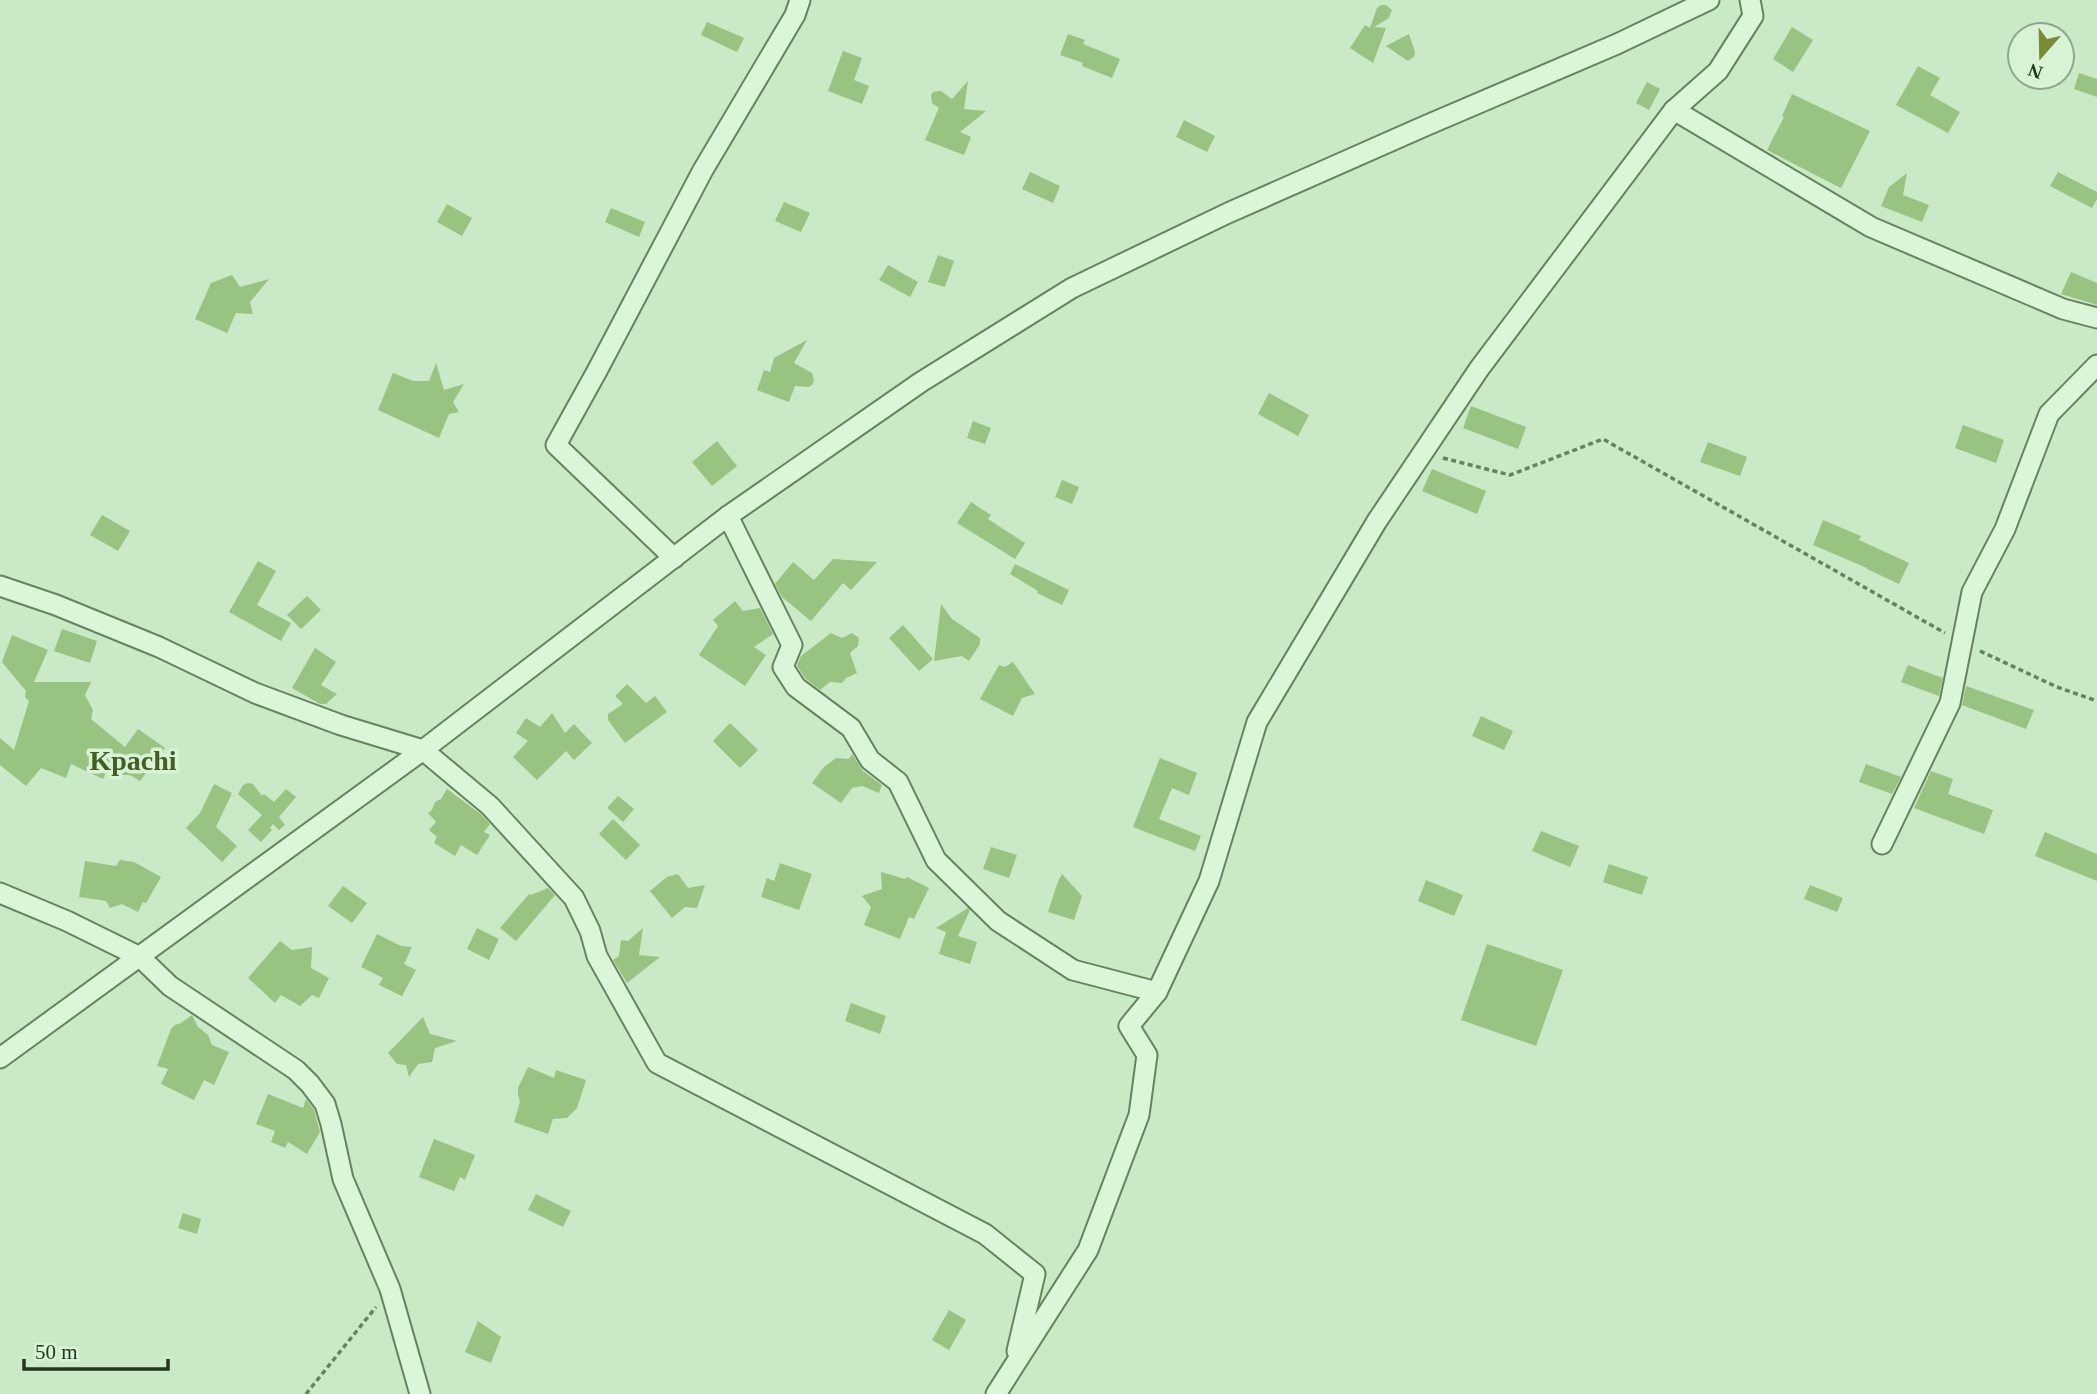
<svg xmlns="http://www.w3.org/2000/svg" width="2097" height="1394" font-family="'Times New Roman',serif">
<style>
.building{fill:#99c380}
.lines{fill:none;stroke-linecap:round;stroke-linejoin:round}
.minor-casing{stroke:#67835e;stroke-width:23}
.path{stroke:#67835e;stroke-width:3.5;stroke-dasharray:5 3.5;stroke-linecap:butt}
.minor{stroke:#dbf5d9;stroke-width:19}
.labels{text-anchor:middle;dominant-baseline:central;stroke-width:7;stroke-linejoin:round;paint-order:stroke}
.quarter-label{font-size:28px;font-weight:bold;fill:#445d24;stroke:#d7f2d5}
</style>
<rect width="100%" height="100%" fill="#c9e9c7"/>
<g class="building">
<polygon points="1381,5 1386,5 1392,10 1389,18 1374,27 1386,28 1373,63 1350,48 1365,25 1370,28 1377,8"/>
<polygon points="707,22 744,38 737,52 701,35"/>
<polygon points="1792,27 1813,40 1793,72 1773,59"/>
<polygon points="1068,34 1085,40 1083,44 1120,59 1112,78 1082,66 1083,63 1060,55"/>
<polygon points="1409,34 1415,52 1414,57 1408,61 1386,46"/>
<polygon points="843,51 862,58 854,80 869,86 862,104 828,91"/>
<polygon points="1918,66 1940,78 1930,95 1960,112 1948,133 1896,105"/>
<polygon points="2079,73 2097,79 2097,97 2074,89"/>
<polygon points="968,81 964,109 986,111 960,132 971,137 964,155 925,140 939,108 932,103 931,95 933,92 941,91 952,99"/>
<polygon points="1647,82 1660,89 1649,110 1636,103"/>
<polygon points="1792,94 1870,131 1841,188 1767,150 1784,117 1782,116"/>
<polygon points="1184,120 1215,136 1207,152 1176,137"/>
<polygon points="1030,172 1060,186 1053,203 1022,189"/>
<polygon points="2058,172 2097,192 2097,199 2092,208 2050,186"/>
<polygon points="1907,173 1903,195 1929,205 1922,222 1881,206 1889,187"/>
<polygon points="784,202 810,213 801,232 775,221"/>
<polygon points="447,204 472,218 462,236 437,222"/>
<polygon points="611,208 645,222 639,237 605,222"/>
<polygon points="938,255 954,261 945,287 928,282"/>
<polygon points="888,265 918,282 910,297 879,280"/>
<polygon points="2071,272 2097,283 2097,305 2061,294"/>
<polygon points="232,275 240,287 269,279 250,302 253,314 236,313 227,333 195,319 211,283"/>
<polygon points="807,340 794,363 812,373 814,381 812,385 809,387 795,386 789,402 757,390 764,370 770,372 774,358"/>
<polygon points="436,363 444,390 464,384 453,402 459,412 449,414 439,438 378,410 393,373 413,381 429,381"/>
<polygon points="1269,393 1309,415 1298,436 1258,414"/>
<polygon points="1471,406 1526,427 1518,449 1463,428"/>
<polygon points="973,421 991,428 985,444 967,438"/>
<polygon points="1963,425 2004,440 1996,463 1955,448"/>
<polygon points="717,441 737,466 712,486 692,462"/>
<polygon points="1708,442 1747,457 1740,476 1700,462"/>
<polygon points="1432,469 1486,491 1477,514 1422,491"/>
<polygon points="1062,480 1079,487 1072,504 1055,497"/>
<polygon points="971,502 991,515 988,519 1025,543 1015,559 957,523"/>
<polygon points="102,515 130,531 118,551 90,535"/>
<polygon points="1823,520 1861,536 1859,540 1909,563 1899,584 1867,569 1867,568 1813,545"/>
<polygon points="833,559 877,562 851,590 843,583 811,621 782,597 775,584 793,562 814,580"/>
<polygon points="258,561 276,571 257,605 291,623 281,641 229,612"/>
<polygon points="1015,564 1069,590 1062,605 1037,593 1038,591 1010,574"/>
<polygon points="307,596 321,610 301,629 287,615"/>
<polygon points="735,601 743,611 760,608 773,634 754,647 766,655 745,686 699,655 718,626 713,620"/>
<polygon points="941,604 952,619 980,638 980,644 969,661 962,656 934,661"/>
<polygon points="903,625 933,659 919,671 889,638"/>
<polygon points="62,629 97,641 90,663 54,651"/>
<polygon points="831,633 842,638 852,633 859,638 858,646 850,653 857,673 846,678 842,683 830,682 820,690 805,678 797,666 801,656"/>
<polygon points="12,635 48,650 34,682 91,682 85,695 93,710 91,719 125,747 138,729 165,748 140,781 130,775 120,775 109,766 103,779 71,764 66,778 41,768 26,786 0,765 0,738 14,750 29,701 25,697 26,691 2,662"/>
<polygon points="315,648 336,662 321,685 337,694 326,704 320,704 292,688"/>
<polygon points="1013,662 1035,694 1022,698 1013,716 980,699 999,665 1005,667"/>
<polygon points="1908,665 1943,678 1939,696 1901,682"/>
<polygon points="627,684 646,703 655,696 667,712 625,743 608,720 608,714 623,704 615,696"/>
<polygon points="1966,686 2034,710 2026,729 1962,705"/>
<polygon points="552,713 565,733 574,724 592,743 574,760 566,751 537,780 513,757 528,741 516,733 526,718 540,727"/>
<polygon points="1481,716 1513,731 1504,750 1472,736"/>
<polygon points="730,723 758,750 740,768 713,741"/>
<polygon points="852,754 863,771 882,785 879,793 862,786 852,788 841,803 812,783 824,767 836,758 849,759"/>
<polygon points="1160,758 1197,773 1189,795 1172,788 1159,819 1201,836 1195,851 1133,827"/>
<polygon points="1866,764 1901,777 1892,794 1859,782"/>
<polygon points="1931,771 1953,779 1948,794 1993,810 1984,834 1914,808"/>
<polygon points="248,783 253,784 262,796 264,794 274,802 286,789 296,797 279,817 285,825 279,830 273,824 270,828 272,830 261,842 248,830 262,815 238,794 243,785"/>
<polygon points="214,784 232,793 216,827 237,846 222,862 186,828 200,813"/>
<polygon points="447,789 482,815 490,824 484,832 490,835 477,855 461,845 455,856 434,843 437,837 429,830 436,822 428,813 432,810 435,802 441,799"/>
<polygon points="618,796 634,809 623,822 607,808"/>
<polygon points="613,819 640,845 626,860 599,834"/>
<polygon points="1541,831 1579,846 1570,867 1532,851"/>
<polygon points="2045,832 2097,854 2097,881 2035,856"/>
<polygon points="991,847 1017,855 1009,878 983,869"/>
<polygon points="120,860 134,862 161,877 146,903 143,902 138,912 122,904 110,908 106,901 79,897 85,861 116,866"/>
<polygon points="780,863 812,874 799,910 761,897 767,878 774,881"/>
<polygon points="1609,864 1648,877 1642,895 1603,882"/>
<polygon points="881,872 905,879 907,877 929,888 914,919 909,917 900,939 864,925 871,907 862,896 882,889"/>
<polygon points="678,874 688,888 705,885 697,908 685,907 672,918 650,891 667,877"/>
<polygon points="1062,874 1082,896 1074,920 1048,912 1057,884"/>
<polygon points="1426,880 1463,895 1454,916 1418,901"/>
<polygon points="1810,885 1843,898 1837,912 1804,899"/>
<polygon points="343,886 367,903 352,923 328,906"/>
<polygon points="548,888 555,895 516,941 500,928 529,894 531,895"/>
<polygon points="968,908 970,910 958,936 977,942 970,964 939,954 946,932 956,936 936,928"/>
<polygon points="477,928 499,939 489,960 467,949"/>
<polygon points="643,928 639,955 660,957 627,983 613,960 619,956 621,940 628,941"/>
<polygon points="377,934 401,946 412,947 404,964 416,970 402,996 379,985 383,978 361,967"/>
<polygon points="280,941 292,950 312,947 311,968 329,978 319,998 312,995 300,1006 281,995 275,1003 248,978"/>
<polygon points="1487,944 1563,970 1536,1046 1461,1020"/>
<polygon points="851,1003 886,1016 880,1034 845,1021"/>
<polygon points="192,1015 198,1027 208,1035 212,1045 229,1052 214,1085 204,1080 194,1100 161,1084 168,1069 157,1066 171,1029 175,1025 181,1023"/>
<polygon points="423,1017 430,1034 457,1041 435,1048 432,1062 418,1064 409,1077 406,1065 397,1064 388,1053"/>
<polygon points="528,1067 554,1078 556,1070 586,1080 577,1108 567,1118 553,1119 548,1134 514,1122 520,1102 518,1094 518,1088"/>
<polygon points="268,1094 303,1108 306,1099 314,1110 320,1132 307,1154 288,1142 285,1148 271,1142 275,1131 256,1124"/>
<polygon points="434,1139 475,1155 465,1180 460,1177 454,1191 419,1177"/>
<polygon points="536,1194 571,1211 563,1227 528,1210"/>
<polygon points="183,1213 201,1219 197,1234 178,1228"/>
<polygon points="949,1310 966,1320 949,1350 932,1340"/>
<polygon points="478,1321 501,1337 491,1363 465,1352"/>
</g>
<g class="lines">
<g class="minor-casing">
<g id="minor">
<polyline points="1674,110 1871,227 2063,309 2097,318"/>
<polyline points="728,516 792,645 783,667 796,687 851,728 870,760 898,782 936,860 998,921 1073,970 1157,992"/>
<polyline points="674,558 556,445 597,371 703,170 795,15 800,0"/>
<polyline points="0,586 56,605 159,647 255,693 341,725 423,750 490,806 574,898 590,931 597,956 657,1063 985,1234 1035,1274 1017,1351"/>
<polyline points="1882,844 1950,703 1972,592 2005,529 2049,414 2097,365"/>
<polyline points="0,893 67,921 140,957 170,986 296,1070 310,1084 325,1104 331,1124 343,1179 390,1289 420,1394"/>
<polyline points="0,1058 423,750 728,516 921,382 1072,288 1228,213 1425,126 1617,44 1709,0"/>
<polyline points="996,1394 1088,1250 1139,1115 1147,1055 1129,1026 1157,992 1209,881 1257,722 1377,521 1479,369 1674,110 1718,71 1753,16 1750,0"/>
</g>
</g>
<g class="path">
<polyline points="1443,458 1510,475 1603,439 1945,633"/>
<polyline points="1980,651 2057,687 2097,701"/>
<polyline points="306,1394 376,1307"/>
</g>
<use href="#minor" class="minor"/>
</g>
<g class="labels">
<g class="quarter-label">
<text x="133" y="760">Kpachi</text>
</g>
</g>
<g transform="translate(2041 56) rotate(200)"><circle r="33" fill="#d7f2d5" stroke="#90a68d" stroke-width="2"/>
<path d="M0-5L12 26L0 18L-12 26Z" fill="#798b34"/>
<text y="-10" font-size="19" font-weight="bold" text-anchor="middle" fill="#263520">N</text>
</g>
<path d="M24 1359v10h144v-10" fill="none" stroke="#263520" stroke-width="3.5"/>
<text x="35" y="1359" font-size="21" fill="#263520" stroke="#d7f2d5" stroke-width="5" paint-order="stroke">50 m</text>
</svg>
